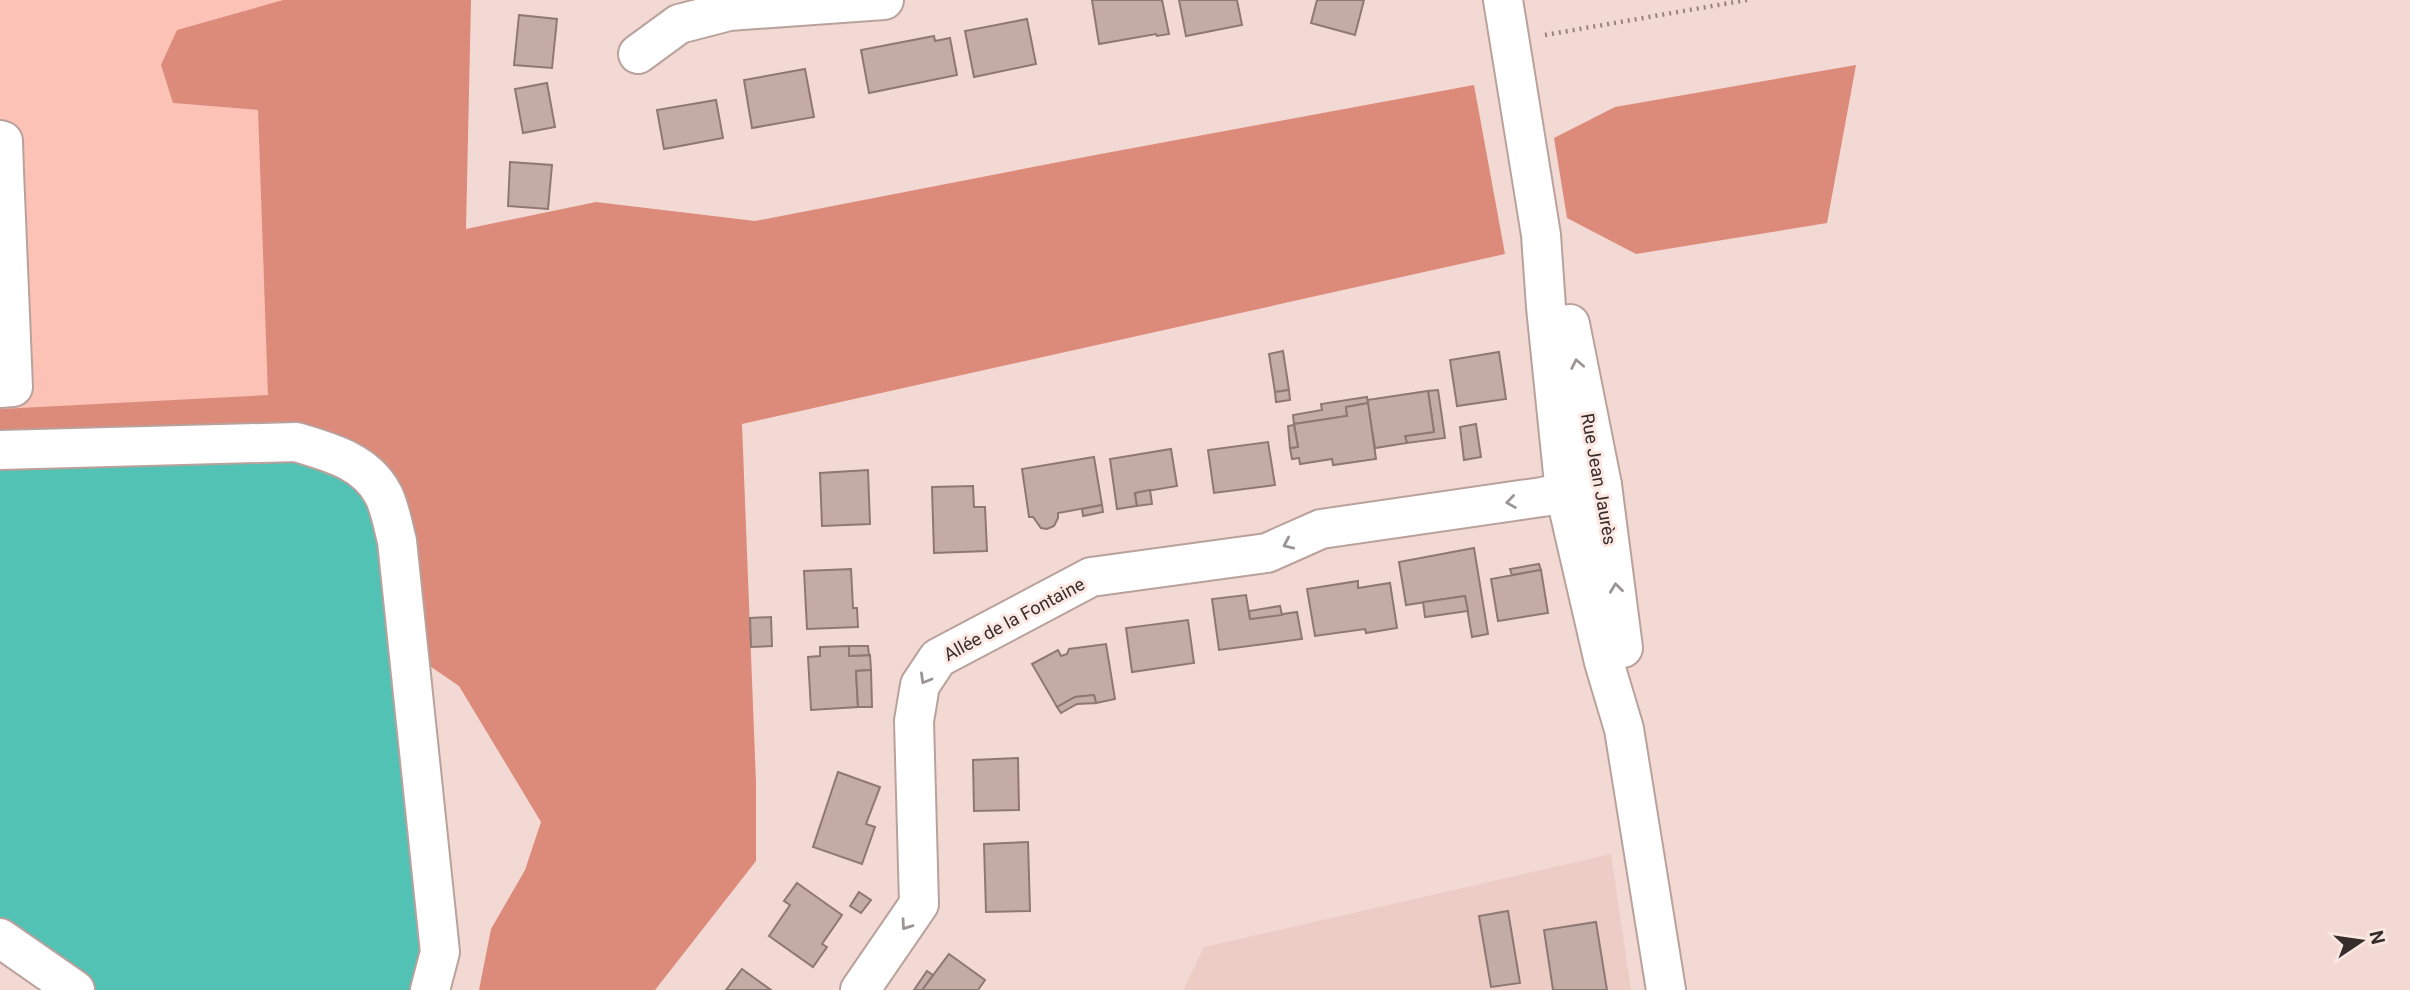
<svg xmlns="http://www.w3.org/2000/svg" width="2410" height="990" font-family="Roboto,sans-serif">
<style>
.built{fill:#edccc5}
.green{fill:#fcc2b6}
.forest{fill:#dc8a7a}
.water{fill:#51c2b3}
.building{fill:#c3aba6;stroke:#8e7873;stroke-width:2}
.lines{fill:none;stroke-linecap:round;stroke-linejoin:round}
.minor-casing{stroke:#b9a19c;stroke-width:42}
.path{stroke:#958380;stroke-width:4.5;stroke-dasharray:2 5;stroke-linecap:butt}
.minor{stroke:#fff;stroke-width:38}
.oneway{stroke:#9b9695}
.labels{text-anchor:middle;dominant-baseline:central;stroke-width:6;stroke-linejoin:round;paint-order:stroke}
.street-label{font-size:18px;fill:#372d2b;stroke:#fce8e3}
</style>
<rect width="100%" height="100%" fill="#f3d9d4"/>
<polygon class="built" points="1611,854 1631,990 1183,990 1204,947"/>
<polygon class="green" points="0,0 283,0 177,30 173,103 258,110 269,396 0,409"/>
<g class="forest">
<polygon points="283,0 471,0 466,229 596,202 755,221 1090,156 1474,85 1505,254 742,424 756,783 756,861 655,990 479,990 491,929 525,870 541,822 459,686 424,662 0,441 0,409 268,395 258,110 173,103 161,65 177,30"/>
<polygon points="1856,65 1827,223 1636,254 1567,218 1554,138 1615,107"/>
</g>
<polygon class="water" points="290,447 374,490 428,943 414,990 93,990 0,922 0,458"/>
<g class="building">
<polygon points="1092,0 1162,0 1169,34 1157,36 1156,34 1099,44"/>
<polygon points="1179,0 1237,0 1242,25 1186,36"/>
<polygon points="1317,0 1364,0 1355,35 1311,23"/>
<polygon points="519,15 557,19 552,68 514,65"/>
<polygon points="1027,19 1036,64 974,77 965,31"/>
<polygon points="934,36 935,41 950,38 957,75 869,93 861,50"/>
<polygon points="805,69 814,117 752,128 744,80"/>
<polygon points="547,83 555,127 523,133 515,89"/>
<polygon points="716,100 723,138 664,149 657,110"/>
<polygon points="510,162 552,165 548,209 508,206"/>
<polygon points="1283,351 1289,390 1275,392 1269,354"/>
<polygon points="1499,352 1506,399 1457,406 1450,360"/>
<polygon points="1289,390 1290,400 1276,402 1275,392"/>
<polygon points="1438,390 1445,438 1407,443 1405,436 1434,432 1428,391"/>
<polygon points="1428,391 1434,432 1405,436 1407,443 1375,448 1367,400"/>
<polygon points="1367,397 1368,403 1346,407 1347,416 1294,424 1293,415 1322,410 1321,404"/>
<polygon points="1368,403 1376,459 1333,465 1332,459 1300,464 1299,458 1292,459 1290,448 1298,447 1294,424 1347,416 1346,407"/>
<polygon points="1476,424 1481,457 1464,460 1460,427"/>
<polygon points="1294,425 1298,447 1290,448 1288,426"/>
<polygon points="1268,442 1275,485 1214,493 1208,450"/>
<polygon points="1171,449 1177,486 1135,493 1137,506 1117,509 1110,459"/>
<polygon points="1094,457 1102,505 1058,513 1058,518 1054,526 1047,529 1041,528 1033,517 1029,517 1022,469"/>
<polygon points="868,470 870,524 822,526 820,473"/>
<polygon points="973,486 974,507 985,507 987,551 934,553 932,487"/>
<polygon points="1150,490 1152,504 1137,506 1135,493"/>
<polygon points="1102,505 1103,512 1083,516 1082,509"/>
<polygon points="1474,548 1488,634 1472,637 1465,596 1406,605 1399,562"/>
<polygon points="1539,564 1541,570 1512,575 1510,569"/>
<polygon points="851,569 853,608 857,608 858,627 807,629 804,571"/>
<polygon points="1541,570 1548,613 1498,621 1491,579"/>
<polygon points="1358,581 1358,588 1390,583 1397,628 1366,633 1365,629 1315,636 1307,589"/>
<polygon points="1246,595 1250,619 1297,612 1302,639 1219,650 1212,599"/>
<polygon points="1465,596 1468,611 1425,617 1423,602"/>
<polygon points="1280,606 1282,615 1250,619 1249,611"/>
<polygon points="771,617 772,646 751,647 750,618"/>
<polygon points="1188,620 1194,663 1132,672 1126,628"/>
<polygon points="1106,644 1115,699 1096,703 1094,695 1075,697 1057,707 1032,664 1058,650 1061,656 1067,654 1069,649"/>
<polygon points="849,646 849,656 870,655 871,670 856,671 858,707 811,710 808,657 820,656 820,647"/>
<polygon points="849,646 868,646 869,655 849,656"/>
<polygon points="871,670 872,707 858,707 856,671"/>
<polygon points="1094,695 1096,703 1077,704 1061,713 1057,707 1075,697"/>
<polygon points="1018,758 1019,810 974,811 973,760"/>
<polygon points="838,772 880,787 866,824 875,827 862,864 813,847"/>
<polygon points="1028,842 1030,911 986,912 984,844"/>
<polygon points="797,883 842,915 822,944 827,947 813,967 769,936 790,905 784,901"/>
<polygon points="859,892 871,900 861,913 850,906"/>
<polygon points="1508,911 1520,983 1491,987 1479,916"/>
<polygon points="1596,922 1607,990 1553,990 1544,930"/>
<polygon points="949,954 985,980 978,990 922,990"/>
<polygon points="742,969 771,990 726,990"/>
<polygon points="927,971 933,975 922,990 914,990"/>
</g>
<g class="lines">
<g class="minor-casing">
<g id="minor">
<polyline points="1503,0 1541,235 1546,307 1565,493 1604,662 1624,729 1666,990"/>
<polyline points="638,54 679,24 729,11 884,0"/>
<polyline points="0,140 3,141 4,171 13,387 0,388"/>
<polyline points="1570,324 1602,485 1623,648"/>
<path d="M0 450 296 442C329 452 366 461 383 494 390 507 393 526 397 541L440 952 430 990"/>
<polyline points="0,938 75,990"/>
<polyline points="860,990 919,904 914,721 920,685 938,658 1091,577 1267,553 1321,529 1542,497 1602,485"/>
</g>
</g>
<polyline class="path" points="1545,35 1747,0"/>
<use href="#minor" class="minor"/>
</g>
<defs><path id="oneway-chevron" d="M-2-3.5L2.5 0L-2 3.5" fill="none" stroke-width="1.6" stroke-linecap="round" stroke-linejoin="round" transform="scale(1.75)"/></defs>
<g class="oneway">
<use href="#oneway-chevron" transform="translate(1577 364) rotate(-101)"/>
<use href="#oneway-chevron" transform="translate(1511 502) rotate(172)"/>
<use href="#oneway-chevron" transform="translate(1288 544) rotate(156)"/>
<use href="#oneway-chevron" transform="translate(1616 588) rotate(-97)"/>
<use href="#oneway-chevron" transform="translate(925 679) rotate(120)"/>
<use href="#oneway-chevron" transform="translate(906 925) rotate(125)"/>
</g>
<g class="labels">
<g class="street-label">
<text transform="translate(1599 479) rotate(80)">Rue Jean Jaurès</text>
<text transform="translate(1014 619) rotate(-28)">Allée de la Fontaine</text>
</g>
</g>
<g transform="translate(2361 941) rotate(77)" stroke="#fce8e3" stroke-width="5" paint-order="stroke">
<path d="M0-5L12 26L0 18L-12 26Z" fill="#372d2b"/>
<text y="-10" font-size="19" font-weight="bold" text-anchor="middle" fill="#372d2b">N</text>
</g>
</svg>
